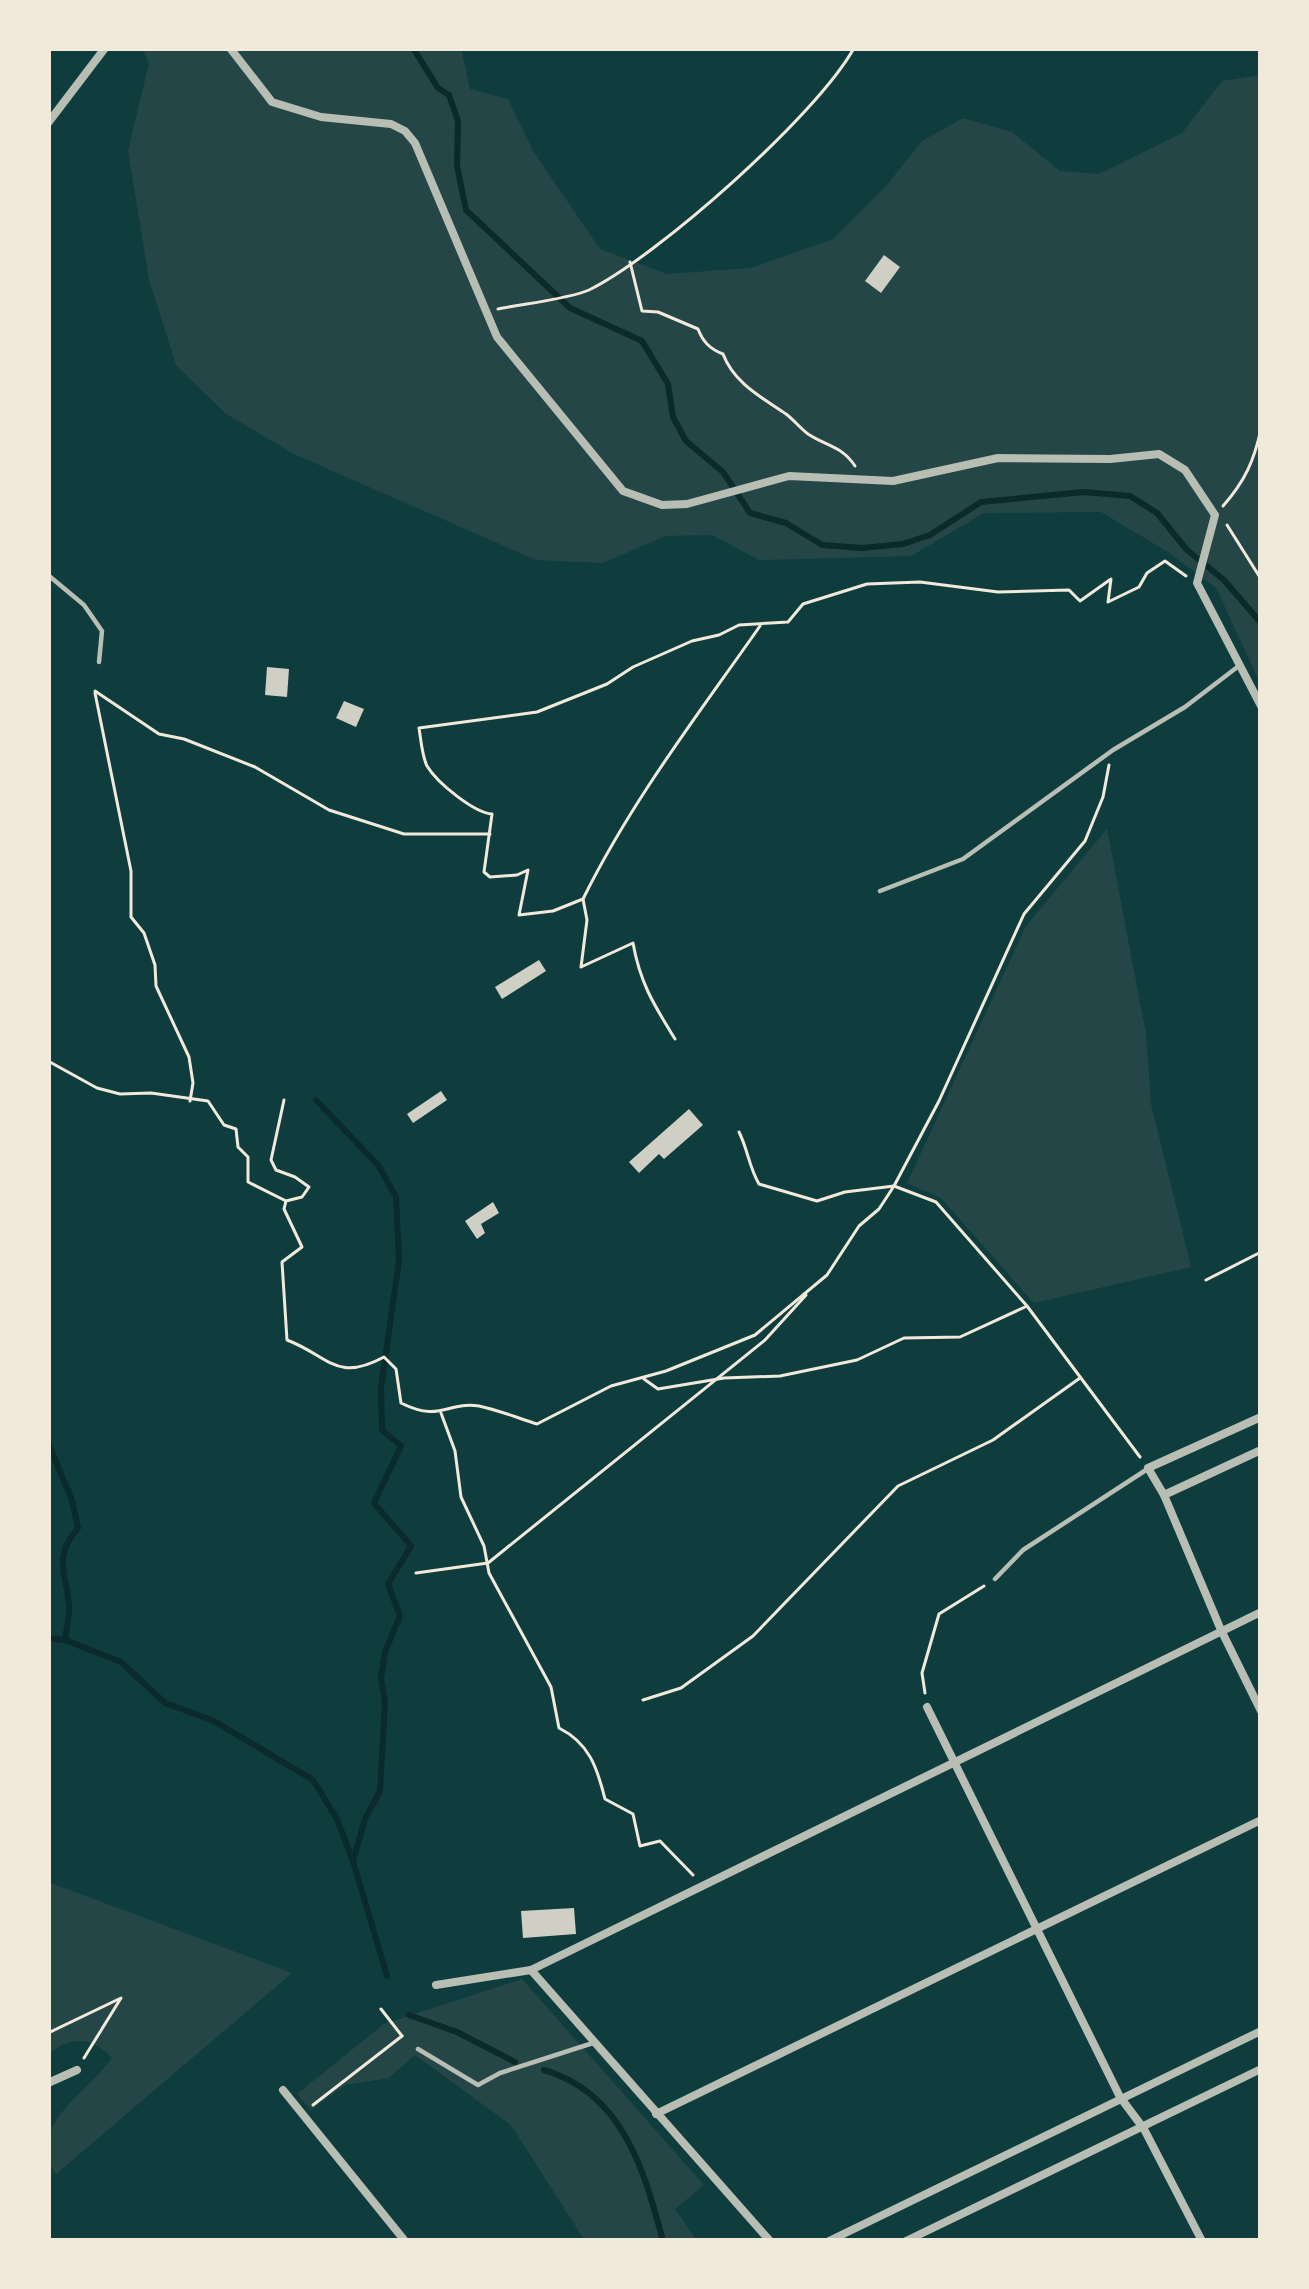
<svg xmlns="http://www.w3.org/2000/svg" width="1309" height="2289" font-family="'Archivo Narrow',sans-serif">
<style>
.green{fill:#244646}
.lines{fill:none;stroke-linecap:round;stroke-linejoin:round}
.stream{stroke:#0a2a2b;stroke-width:6}
.building{fill:#cfcfc3}
.path{stroke:#f1e9da;stroke-width:3}
.service{stroke:#b8beb3;stroke-width:4.5}
.minor{stroke:#b8beb3;stroke-width:8}
</style>
<rect width="100%" height="100%" fill="#0f3d3e"/>
<g class="green">
<polygon points="142,48 461,48 470,89 508,99 533,151 600,249 667,274 751,268 833,239 886,186 922,141 963,118 1012,132 1060,171 1099,174 1182,133 1222,81 1261,75 1261,685 1216,588 1168,552 1101,512 984,513 911,556 759,560 712,535 665,536 603,563 536,560 294,454 225,413 176,365 149,279 128,151 149,63"/>
<polygon points="1107,829 1146,1034 1151,1104 1191,1267 1034,1303 941,1198 907,1183 1026,926"/>
<path d="M48 1882 292 1973 56 2174C23 2128 89 2091 112 2058 93 2037 70 2035 48 2055Z"/>
<polygon points="522,1979 704,2185 675,2209 697,2241 585,2241 511,2125 415,2055 389,2078 345,2085 311,2110 297,2094 384,2024"/>
</g>
<g class="lines">
<g class="stream">
<polyline points="413,48 438,88 449,95 458,121 457,166 466,210 570,308 642,341 668,384 673,417 686,441 723,472 750,513 786,523 822,545 862,548 903,544 930,535 981,502 1084,492 1130,496 1157,513 1187,550 1224,580 1261,623"/>
<polyline points="316,1100 378,1165 396,1197 399,1260 381,1388 382,1430 401,1446 374,1503 411,1546 388,1584 400,1616 385,1652 381,1678 385,1702 380,1791 365,1819 353,1861"/>
<path d="M48 1443 72 1500 78 1528C50 1561 69 1575 69 1610 69 1620 66 1630 65 1640"/>
<polyline points="48,1638 65,1640 121,1662 165,1703 214,1721 313,1780 337,1819 353,1861 387,1976"/>
<polyline points="409,2015 457,2032 515,2062"/>
<path d="M544 2070C623 2093 644 2170 663 2241"/>
</g>
</g>
<g class="building">
<polygon points="884,255 900,267 881,293 865,281"/>
<polygon points="267,667 289,669 287,697 265,695"/>
<polygon points="344,701 364,709 356,727 336,718"/>
<polygon points="539,960 546,971 502,999 495,987"/>
<polygon points="441,1091 447,1100 413,1123 407,1114"/>
<polygon points="689,1109 703,1125 664,1159 659,1154 639,1173 629,1162"/>
<polygon points="493,1202 499,1213 481,1224 485,1233 477,1239 465,1221"/>
<polygon points="574,1908 576,1934 523,1938 521,1911"/>
</g>
<g class="lines">
<g class="path">
<path d="M630 262 642 311 658 312 698 329C703 342 710 349 723 354 734 383 761 397 786 414 794 420 800 428 808 434 826 446 842 446 855 466"/>
<path d="M498 309C522 304 569 299 589 290 658 256 817 115 854 48"/>
<path d="M1223 506C1245 481 1254 461 1261 429"/>
<polyline points="1227,525 1261,579"/>
<polyline points="95,691 159,734 184,739 255,767 329,810 404,834 490,834"/>
<polyline points="95,693 131,871 131,917 144,933 155,965 156,986 189,1057 193,1083 190,1101"/>
<path d="M583 899C632 800 697 716 760 626"/>
<path d="M675 1039C654 1005 640 983 633 943L581 967 587 920 583 899 553 911 519 915 528 870 517 875 490 877 484 872 492 814C475 813 438 784 427 766 422 756 421 740 419 728L537 712 607 684 633 667 692 641 719 635 739 625 788 622 803 604 867 584 920 582 998 592 1069 590 1080 601 1111 579 1108 602 1139 587 1147 573 1165 561 1186 576"/>
<polyline points="48,1061 97,1088 120,1094 151,1093 208,1101 224,1125 236,1129 238,1147 248,1157 248,1182 286,1201"/>
<path d="M284 1100 271 1160 276 1170 295 1177 309 1187 302 1197 286 1201 284 1209 302 1247 282 1262 287 1340C329 1356 336 1383 384 1357L396 1369 401 1403C441 1423 447 1401 479 1406 498 1410 518 1418 537 1424L611 1386 666 1371 755 1335 827 1275 859 1226 879 1209 894 1186 939 1101 1024 914 1085 841 1103 797 1109 765"/>
<path d="M739 1132C748 1150 749 1167 759 1184L817 1201 845 1192 894 1186 936 1202 1027 1306 1140 1457"/>
<polyline points="1206,1280 1261,1252"/>
<polyline points="644,1379 658,1389 724,1378 780,1376 857,1360 904,1338 960,1337 1025,1307"/>
<path d="M441 1413 455 1451 461 1497 484 1546 489 1573 551 1687 559 1728C589 1743 597 1767 605 1799L633 1814 640 1846 660 1841 693 1875"/>
<polyline points="416,1573 488,1563 765,1340 806,1295"/>
<polyline points="925,1693 922,1673 939,1614 984,1586"/>
<polyline points="643,1700 681,1688 753,1636 898,1486 993,1440 1080,1378"/>
<polyline points="381,2009 402,2036"/>
<polyline points="48,2033 121,1998 84,2058"/>
<polyline points="313,2105 402,2036"/>
</g>
<g class="service">
<polyline points="48,575 84,605 102,631 99,662"/>
<polyline points="880,891 963,859 1113,750 1185,707 1240,665"/>
<polyline points="995,1579 1023,1550 1146,1470"/>
<polyline points="418,2049 478,2085 500,2073 593,2043"/>
</g>
<g class="minor">
<polyline points="230,48 272,102 321,117 391,124 405,131 415,143 497,337 623,491 662,505 687,504 789,476 893,481 998,458 1110,459 1159,454 1185,470 1215,515 1197,583 1261,706"/>
<polyline points="48,123 105,48"/>
<polyline points="1261,1417 1148,1468 1164,1495 1221,1630 1261,1711"/>
<polyline points="1164,1495 1261,1450"/>
<polyline points="927,1707 1120,2097 1144,2129 1202,2241"/>
<polyline points="531,1970 770,2241"/>
<polyline points="436,1985 531,1970 1261,1612"/>
<polyline points="48,2083 77,2070"/>
<polyline points="283,2090 405,2241"/>
<polyline points="656,2114 1261,1820"/>
<polyline points="829,2241 1261,2031"/>
<polyline points="906,2241 1261,2069"/>
</g>
</g>
<rect width="1309" height="2289" fill="none" stroke="#f1e9da" stroke-width="102"/>
</svg>
